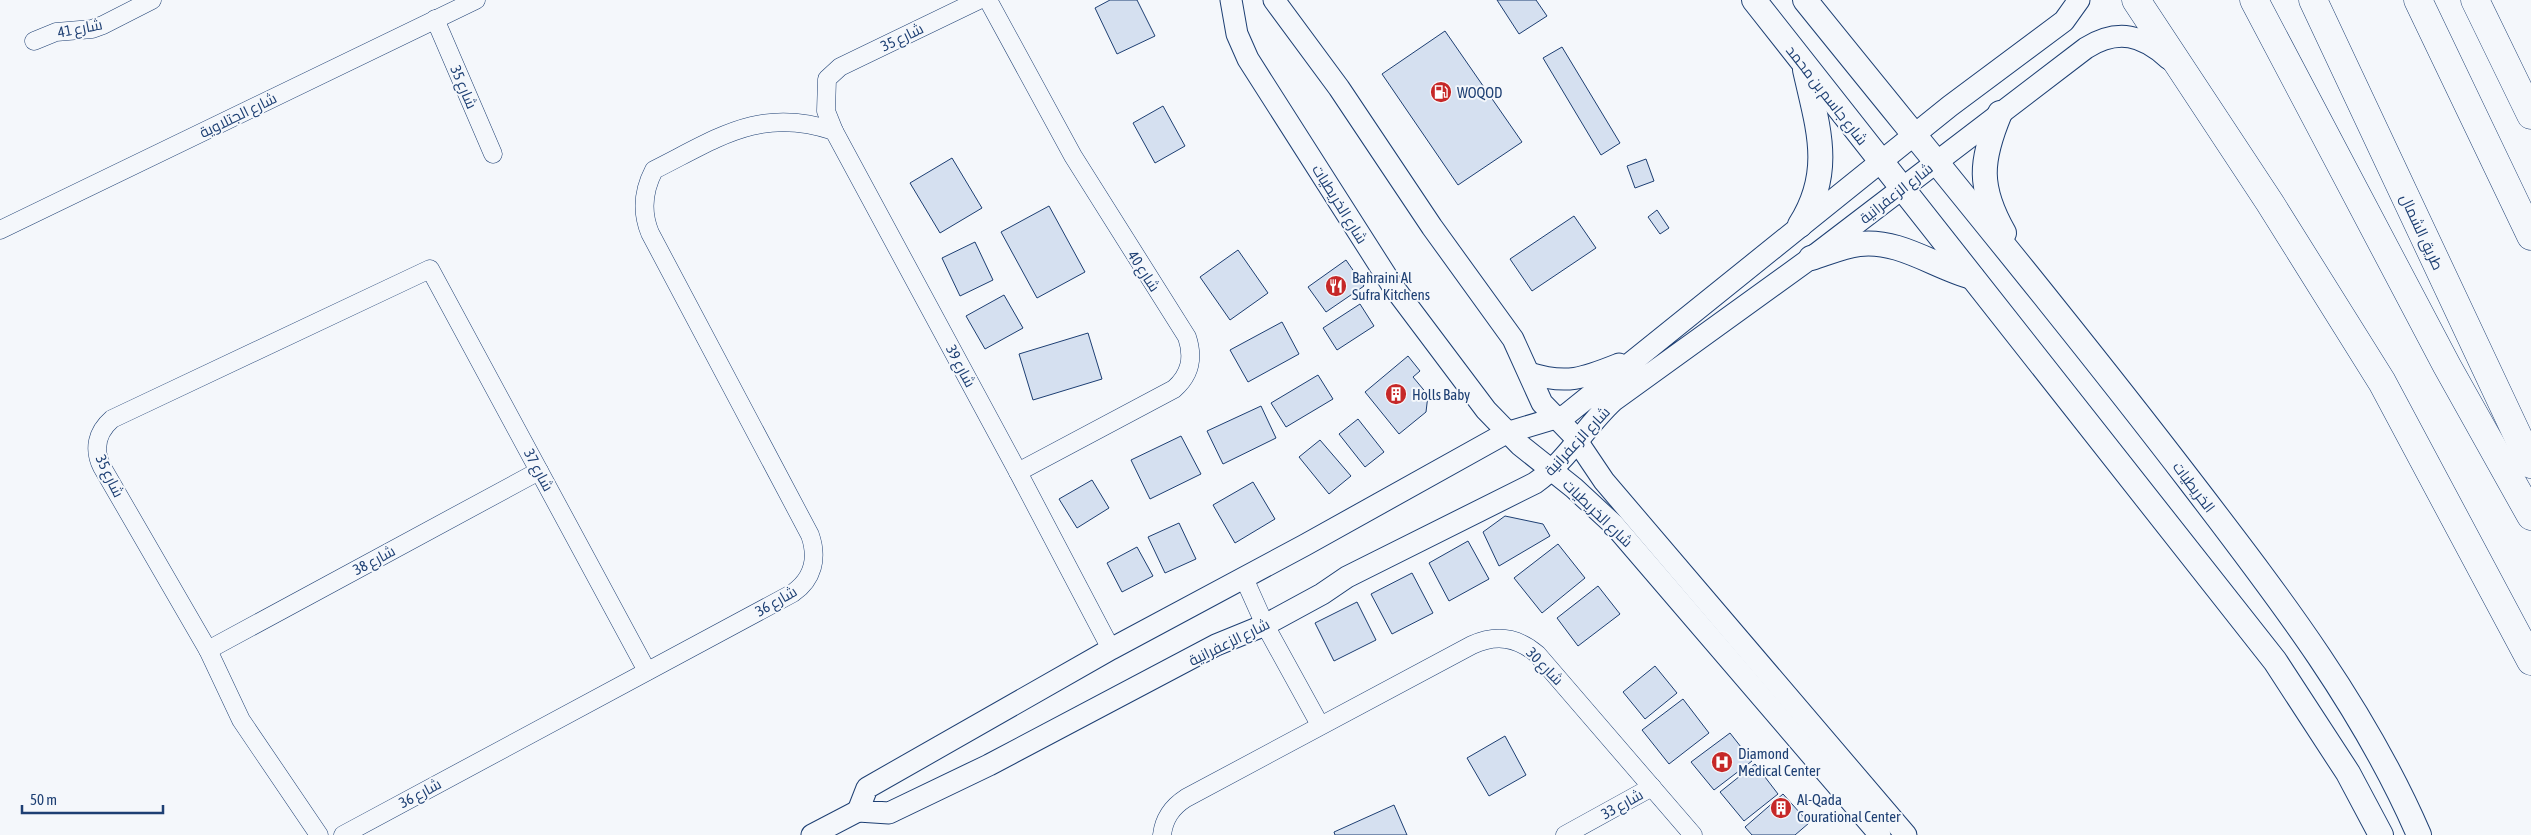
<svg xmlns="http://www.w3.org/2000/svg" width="2531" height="835" font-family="'Asap Condensed',Cairo,sans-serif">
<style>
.building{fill:#d5e0f0;stroke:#1d3f73}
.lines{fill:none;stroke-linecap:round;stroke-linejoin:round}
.minor-casing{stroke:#1d3f73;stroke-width:19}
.tertiary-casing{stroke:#1d3f73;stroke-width:23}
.secondary-casing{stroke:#1d3f73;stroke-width:26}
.motorway-casing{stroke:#1d3f73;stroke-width:29}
.minor{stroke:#f4f7fb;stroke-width:18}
.tertiary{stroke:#f4f7fb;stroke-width:21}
.secondary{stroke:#f4f7fb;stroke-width:24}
.motorway{stroke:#f4f7fb;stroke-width:28}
.labels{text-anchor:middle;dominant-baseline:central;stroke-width:4;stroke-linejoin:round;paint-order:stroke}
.street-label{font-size:15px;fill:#1d3f73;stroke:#f4f7fb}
.poi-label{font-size:15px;fill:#1d3f73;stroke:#f4f7fb;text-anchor:start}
</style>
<rect width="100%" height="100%" fill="#f4f7fb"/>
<g class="building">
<polygon points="1110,0 1137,0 1155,36 1117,54 1095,8"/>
<polygon points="1497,0 1536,0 1547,16 1519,34"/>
<polygon points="1445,31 1522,142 1458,185 1382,74"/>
<polygon points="1562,47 1620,143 1601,155 1543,58"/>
<polygon points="1163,106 1185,146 1155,163 1133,123"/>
<polygon points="952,158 982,208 940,233 910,183"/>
<polygon points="1646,159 1654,181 1635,188 1627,166"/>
<polygon points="1049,206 1085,272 1037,298 1001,232"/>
<polygon points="1657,210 1669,228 1660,234 1648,217"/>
<polygon points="1574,216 1596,248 1532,291 1510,259"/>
<polygon points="975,242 993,280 960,296 942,258"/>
<polygon points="1238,250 1268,293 1230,320 1200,277"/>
<polygon points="1346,260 1364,286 1326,312 1308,287"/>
<polygon points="1004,295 1023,328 985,349 966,316"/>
<polygon points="1360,304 1374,326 1337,350 1323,328"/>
<polygon points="1282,322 1299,354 1248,382 1230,350"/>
<polygon points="1088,333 1102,379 1033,400 1019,354"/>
<polygon points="1408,356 1420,371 1413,377 1428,395 1426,412 1399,434 1365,392"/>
<polygon points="1318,375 1333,399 1286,427 1271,403"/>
<polygon points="1261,406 1276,438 1223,464 1207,431"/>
<polygon points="1358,419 1384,452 1365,467 1339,434"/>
<polygon points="1181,436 1201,474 1150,499 1131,460"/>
<polygon points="1320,440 1351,476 1329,494 1299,457"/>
<polygon points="1092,480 1109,508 1077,528 1059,499"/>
<polygon points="1253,482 1275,519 1235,543 1213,505"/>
<polygon points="1505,516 1543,524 1550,536 1499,566 1483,532"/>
<polygon points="1179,523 1196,559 1165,573 1148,537"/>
<polygon points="1468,541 1489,579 1449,601 1429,563"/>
<polygon points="1558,544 1585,578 1542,613 1514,578"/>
<polygon points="1137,547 1153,576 1122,592 1107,563"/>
<polygon points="1412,573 1433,613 1392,634 1371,594"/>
<polygon points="1598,586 1620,614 1578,646 1557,618"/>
<polygon points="1357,602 1376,640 1334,661 1315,623"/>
<polygon points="1655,666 1677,693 1645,719 1623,692"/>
<polygon points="1683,699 1709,733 1669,764 1642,730"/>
<polygon points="1730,733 1752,761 1714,790 1691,762"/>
<polygon points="1505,736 1526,775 1489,796 1467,758"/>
<polygon points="1755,764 1778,794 1744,821 1720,792"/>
<polygon points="1783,794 1809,823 1795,835 1752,835 1745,827"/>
<polygon points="1394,805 1407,835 1335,835 1334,832"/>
</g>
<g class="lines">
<g class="minor-casing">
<g id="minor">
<polyline points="979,0 840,67 827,79 826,111 834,131 1018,472 1111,649"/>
<path d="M988 0 1073 156 1187 337C1194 358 1190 375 1174 389L1018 472"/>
<polyline points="435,19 493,154"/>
<polyline points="34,41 56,32 92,29 103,25 152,0"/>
<polyline points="0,230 476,0"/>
<polyline points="1244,578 1265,625 1320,725"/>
<polyline points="208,650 539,471"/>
<path d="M319 835 241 720 208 650 102 467C93 449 97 432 112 419L430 269 647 671"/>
<path d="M343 835 793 593C813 579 818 558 810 535L650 233C641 211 643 191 654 170 718 138 760 106 834 131"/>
<path d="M1162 835C1164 818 1172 807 1186 798L1472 645C1496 634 1517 637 1537 654L1693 835"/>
<polyline points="1565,835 1652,787"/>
</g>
</g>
<g class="tertiary-casing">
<g id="tertiary">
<polyline points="1231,0 1237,34 1248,59 1392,285 1486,410 1520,445 1574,488 1614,525 1880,835"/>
<polyline points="1274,0 1339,88 1432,227 1513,339 1542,403 1573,435 1604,481 1906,835"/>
<path d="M2079 0 2064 21 1950 106 1566 415 1506 433 1305 545 1111 649 867 788 858 811 889 813 989 765 1216 645 1265 625 1322 594 1347 577 1535 483C1567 461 1585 427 1613 401L1811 258 2086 48C2118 28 2143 35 2169 59"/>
<path d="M1529 373C1567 385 1584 378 1619 364"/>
<polyline points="812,835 858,811"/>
</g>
</g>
<g class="secondary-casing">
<g id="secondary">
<polyline points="1754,0 2275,661 2348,773 2381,835"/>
<path d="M1805 0C1934 160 2065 318 2190 481 2275 592 2363 705 2419 835"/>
<path d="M2000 113C1980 161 1978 187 2004 233"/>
<path d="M1800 225C1834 171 1818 128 1805 70"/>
<path d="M1811 258C1827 253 1843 246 1859 244 1899 239 1935 267 1972 277"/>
</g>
</g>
<g class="motorway-casing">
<g id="motorway">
<polyline points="2136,0 2270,203 2382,382 2531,661"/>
<polyline points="2254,0 2447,366 2531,516"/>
<polyline points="2313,0 2531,464"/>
<polyline points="2418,0 2531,236"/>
<polyline points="2475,0 2531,115"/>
</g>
</g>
<use href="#minor" class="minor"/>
<use href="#tertiary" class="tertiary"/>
<use href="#secondary" class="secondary"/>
<use href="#motorway" class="motorway"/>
</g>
<defs>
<g id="fuel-disc" transform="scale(1.125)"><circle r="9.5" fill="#c62828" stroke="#f4f7fb"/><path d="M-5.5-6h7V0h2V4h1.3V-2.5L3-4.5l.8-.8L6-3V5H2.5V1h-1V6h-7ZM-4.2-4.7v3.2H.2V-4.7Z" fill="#fff"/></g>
<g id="restaurant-disc" transform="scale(1.125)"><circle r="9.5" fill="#c62828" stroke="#f4f7fb"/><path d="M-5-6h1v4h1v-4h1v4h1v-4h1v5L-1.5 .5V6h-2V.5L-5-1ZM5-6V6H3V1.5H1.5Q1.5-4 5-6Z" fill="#fff"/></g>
<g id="building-disc" transform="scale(1.125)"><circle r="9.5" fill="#c62828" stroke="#f4f7fb"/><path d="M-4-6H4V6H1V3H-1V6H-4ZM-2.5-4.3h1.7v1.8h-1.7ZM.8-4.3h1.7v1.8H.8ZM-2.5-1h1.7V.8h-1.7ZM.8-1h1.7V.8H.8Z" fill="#fff"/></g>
<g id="hospital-disc" transform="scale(1.125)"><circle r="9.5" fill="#c62828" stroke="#f4f7fb"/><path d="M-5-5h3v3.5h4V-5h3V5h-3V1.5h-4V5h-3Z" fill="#fff"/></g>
</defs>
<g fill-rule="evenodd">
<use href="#fuel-disc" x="1441" y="92"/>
<use href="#restaurant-disc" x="1336" y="286"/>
<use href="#building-disc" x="1396" y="394"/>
<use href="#hospital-disc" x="1722" y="762"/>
<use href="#building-disc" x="1781" y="808"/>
</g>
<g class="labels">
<g class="street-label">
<text transform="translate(80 28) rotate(-11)">شارع 41</text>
<text transform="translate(902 37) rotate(-26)">شارع 35</text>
<text transform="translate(464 87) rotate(67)">شارع 35</text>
<text transform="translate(1827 95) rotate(52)">شارع جاسم بن محمد</text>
<text transform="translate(238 115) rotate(-26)">شارع الجتلاوية</text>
<text transform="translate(1896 193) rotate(-38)">شارع الزعفرانية</text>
<text transform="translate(1340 204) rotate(58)">شارع الخريطيات</text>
<text transform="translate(2422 232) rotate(65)">طريق الشمال</text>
<text transform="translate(1144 271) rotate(57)">شارع 40</text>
<text transform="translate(961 366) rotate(62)">شارع 39</text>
<text transform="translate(1577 441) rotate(-47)">شارع الزعفرانية</text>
<text transform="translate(539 470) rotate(62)">شارع 37</text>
<text transform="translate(110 476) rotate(64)">شارع 35</text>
<text transform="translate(2194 487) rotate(53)">الخريطيات</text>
<text transform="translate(1598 513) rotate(44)">شارع الخريطيات</text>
<text transform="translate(374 560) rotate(-28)">شارع 38</text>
<text transform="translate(776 601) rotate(-30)">شارع 36</text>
<text transform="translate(1229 642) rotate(-26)">شارع الزعفرانية</text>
<text transform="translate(1545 666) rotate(46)">شارع 30</text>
<text transform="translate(420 793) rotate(-28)">شارع 36</text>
<text transform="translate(1622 804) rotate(-29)">شارع 33</text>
</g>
<g class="poi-label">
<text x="1457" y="92">WOQOD</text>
<text x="1352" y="277">Bahraini Al<tspan x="1352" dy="17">Sufra Kitchens</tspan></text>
<text x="1412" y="394">Holls Baby</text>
<text x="1738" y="753">Diamond<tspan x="1738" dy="17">Medical Center</tspan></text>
<text x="1797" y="799">Al-Qada<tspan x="1797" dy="17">Courational Center</tspan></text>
</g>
</g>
<path d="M22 805v8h141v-8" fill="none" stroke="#1d3f73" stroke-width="2.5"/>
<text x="30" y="805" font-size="15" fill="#1d3f73" stroke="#f4f7fb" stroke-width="4" paint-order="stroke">50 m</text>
</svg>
